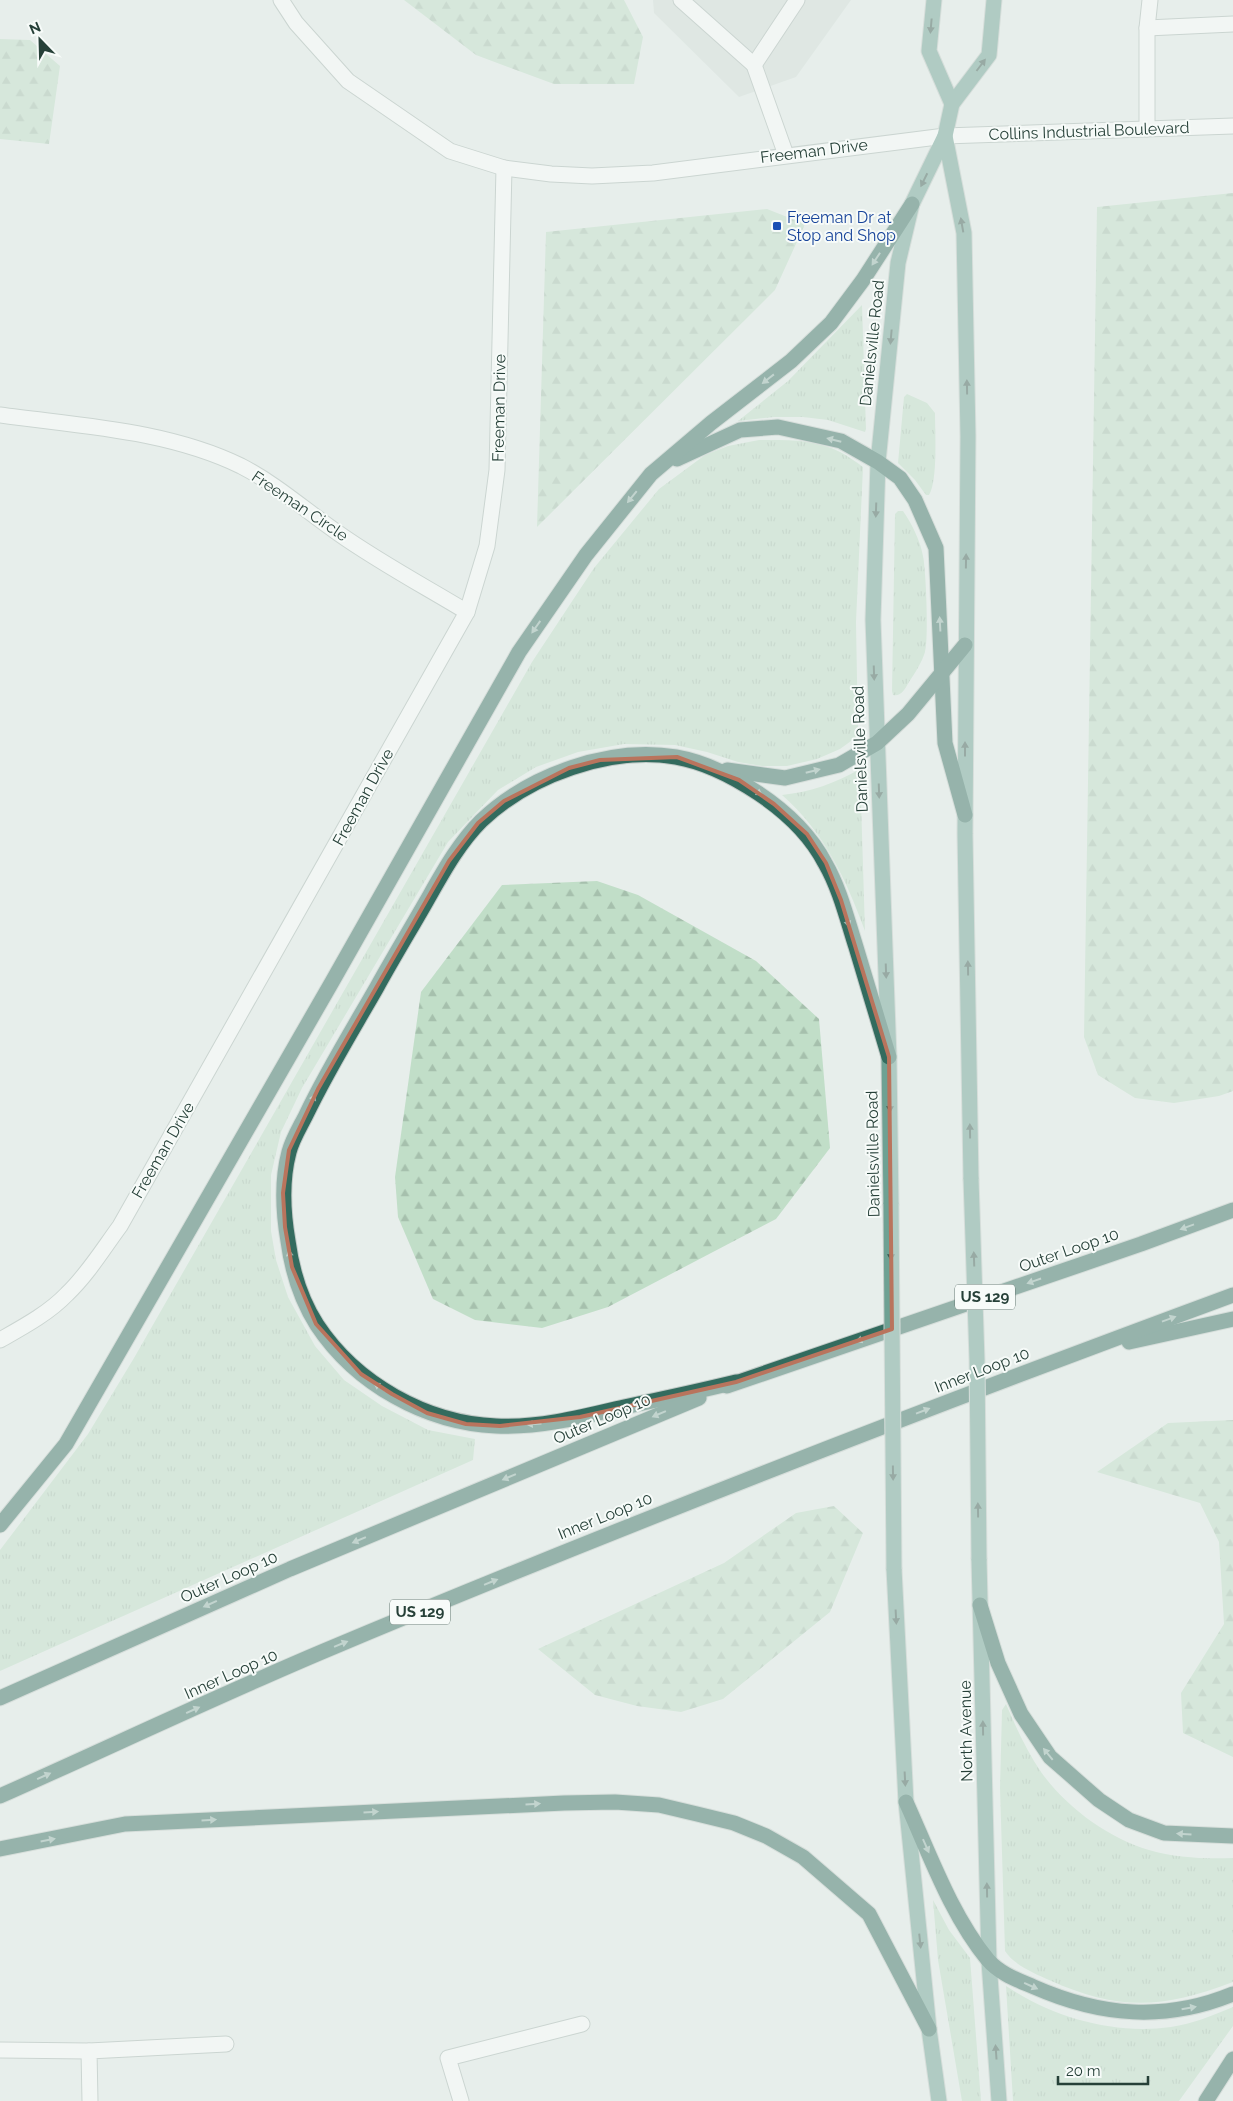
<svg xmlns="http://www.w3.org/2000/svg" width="1233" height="2101" font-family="Raleway,sans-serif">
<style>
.built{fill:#d5deda}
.grass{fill:url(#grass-tufts)}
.forest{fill:url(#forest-firs)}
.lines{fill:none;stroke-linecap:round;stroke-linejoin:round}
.minor-casing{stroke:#a9b6b2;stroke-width:17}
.major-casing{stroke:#c2cac7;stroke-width:17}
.highway-casing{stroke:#c2cac7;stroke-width:17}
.minor{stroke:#fff;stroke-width:15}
.major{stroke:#6ea193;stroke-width:15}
.highway{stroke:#336b5e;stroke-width:15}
.major-bridge-casing{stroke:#c2cac7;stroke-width:17;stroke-linecap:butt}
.major-bridge{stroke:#6ea193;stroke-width:15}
.oneway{fill:#38584f}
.oneway2{fill:#95b3ac}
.marked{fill:none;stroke:#b9745d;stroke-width:4;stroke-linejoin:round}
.transit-dot{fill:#1a4fb4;stroke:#f7fbf9;stroke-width:2}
.labels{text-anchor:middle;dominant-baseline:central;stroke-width:4;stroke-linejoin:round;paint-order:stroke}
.shield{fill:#f7fbf9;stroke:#657872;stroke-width:1}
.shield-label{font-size:15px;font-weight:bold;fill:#264038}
.street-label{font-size:16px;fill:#264038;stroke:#f7fbf9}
.transit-label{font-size:16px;fill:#164399;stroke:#f7fbf9;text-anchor:start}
</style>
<defs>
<pattern id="grass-tufts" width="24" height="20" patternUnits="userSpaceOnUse" patternTransform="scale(1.25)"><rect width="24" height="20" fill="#c1dec8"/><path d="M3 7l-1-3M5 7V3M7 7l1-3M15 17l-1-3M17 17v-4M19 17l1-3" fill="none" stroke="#a6c0ad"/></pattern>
<pattern id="forest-firs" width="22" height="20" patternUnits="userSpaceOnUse" patternTransform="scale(1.25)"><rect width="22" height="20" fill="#c1dec8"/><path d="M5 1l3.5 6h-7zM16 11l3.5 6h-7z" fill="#a6c0ad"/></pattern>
</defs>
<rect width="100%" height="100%" fill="#e7eeeb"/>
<polygon class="built" points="653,0 851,0 796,77 739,97 654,13"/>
<g class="grass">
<polygon points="862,305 866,429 865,432 828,420 803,417 774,417 738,421 788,381"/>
<path d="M907 394 927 403 935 413C935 431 938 481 929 495H926L915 480 898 463 904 397Z"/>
<path d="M759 440C786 440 816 439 840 452 848 456 856 462 863 467L856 622 858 736 840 749 817 759 787 766H762L738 762 707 752 675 745 624 744 578 752 536 767 498 790 448 842 302 1088 281 1132 271 1175V1231L276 1260 288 1297 315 1346 344 1380 382 1406 428 1430 475 1439 473 1460 0 1671V1550L88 1434 134 1358 532 662 594 568 659 489 705 455 728 446Z"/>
<path d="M898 511H903C912 524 920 540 923 556 926 569 929 641 925 652 922 662 915 673 909 682 905 689 901 697 893 695L892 691 895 514Z"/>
<path d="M860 769 865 931C846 879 824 832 782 795 810 792 836 783 860 769Z"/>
<path d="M1006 1704C1016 1728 1027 1751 1041 1772 1066 1807 1108 1838 1149 1850 1176 1858 1205 1859 1233 1858V1982C1162 2009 1118 2011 1049 1980 1034 1973 1014 1965 1005 1951L1000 1788 1002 1710Z"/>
<polygon points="933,1900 949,1930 970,1958 981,2101 962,2101 938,1960"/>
<path d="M1006 1986C1054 2018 1114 2035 1171 2027 1192 2024 1214 2015 1233 2007V2026L1179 2101H1013Z"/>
</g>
<g class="forest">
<polygon points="404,0 624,0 643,37 634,84 554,84 476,55"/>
<polygon points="0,39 30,40 60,66 49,144 0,139"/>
<polygon points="1233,193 1233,1091 1219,1096 1174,1103 1135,1098 1098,1075 1084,1037 1097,207"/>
<polygon points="767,209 805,224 775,290 537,527 546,232"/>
<polygon points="597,881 638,895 756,961 819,1019 830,1148 776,1219 608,1307 542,1328 475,1320 433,1299 398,1217 395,1177 421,992 502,885"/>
<polygon points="1233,1420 1233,1757 1183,1733 1181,1693 1224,1624 1219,1542 1200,1503 1097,1472 1168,1423"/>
<polygon points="834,1506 863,1533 830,1612 723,1699 681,1712 637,1706 595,1695 538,1649 724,1563 796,1513"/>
</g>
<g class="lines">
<g class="minor-casing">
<g id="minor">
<polyline points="281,0 296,23 348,81 450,151 504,168 551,174 592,176 653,173 945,136 1233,126"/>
<polyline points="681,0 754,65 786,155"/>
<polyline points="1147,28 1233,24"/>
<polyline points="754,65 797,0"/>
<polyline points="1147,129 1147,28 1150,0"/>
<path d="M0 415C80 426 167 430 241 466 276 484 305 510 338 533 379 562 424 586 467 612"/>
<path d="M0 1340C23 1327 49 1313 67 1294 88 1274 103 1249 120 1226L467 612 487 546 497 470 504 168"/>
<polyline points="0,2050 89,2051"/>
<polyline points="90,2101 89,2051 226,2044"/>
<polyline points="461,2101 448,2058 582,2024"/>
</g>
</g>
<g class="major-casing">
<g id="major">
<polyline points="934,0 929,51 952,104"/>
<polyline points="945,136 964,233 968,436 965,834 971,1179"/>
<polyline points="891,1204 889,1057 873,620 878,462 898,263 912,204 945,136 952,104 989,55 994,0"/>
<polyline points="979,1559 989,1962 999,2101"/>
<polyline points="894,1569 906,1802 929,2029 939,2101"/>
</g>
</g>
<g class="highway-casing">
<g id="highway">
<polyline points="677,459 740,430 778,427 841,441 878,462 900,478 915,500 936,548 945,743 965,815"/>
<polyline points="727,770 785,778 839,765 877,743 908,714 965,645"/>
<polyline points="1129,1342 1233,1319"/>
<path d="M736 1382C699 1391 662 1399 624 1407 582 1417 539 1428 496 1426 426 1423 356 1384 317 1325 301 1300 292 1271 288 1241 283 1212 281 1182 289 1152 292 1140 300 1127 306 1115 327 1071 353 1029 377 987 393 958 410 930 426 902 442 874 458 844 481 821 529 775 610 746 676 757 705 762 734 777 758 793 785 811 810 834 825 863 840 889 847 919 856 947 867 984 878 1020 889 1057"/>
<polyline points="727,1386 1141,1244 1233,1210"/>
<polyline points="0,1525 66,1444 332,982 519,652 586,555 651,474 711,423 791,361 831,323 863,280 912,204"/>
<polyline points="980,1605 998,1663 1021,1714 1050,1757 1099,1800 1129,1820 1164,1833 1233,1836"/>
<polyline points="0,1698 290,1569 699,1398"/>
<path d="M0 1796C108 1748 215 1697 324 1651 624 1525 927 1408 1233 1295"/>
<path d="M906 1802C930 1855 951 1915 988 1960 1000 1974 1018 1980 1034 1987 1100 2016 1165 2022 1233 1994"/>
<polyline points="0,1849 125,1824 564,1803 615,1802 659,1805 697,1814 734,1823 766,1836 803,1857 869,1914 929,2029"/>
<polyline points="1206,2101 1233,2059"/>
</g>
</g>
<use href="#minor" class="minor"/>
<use href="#major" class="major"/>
<use href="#highway" class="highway"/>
<g class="major-bridge-casing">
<g id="major-bridge">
<polyline points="971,1179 977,1360 979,1559"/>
<polyline points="891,1204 894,1569"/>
</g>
</g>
<use href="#major-bridge" class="major-bridge"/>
</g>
<defs><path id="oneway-solid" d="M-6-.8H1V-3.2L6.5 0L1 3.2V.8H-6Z" transform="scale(1.25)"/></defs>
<g class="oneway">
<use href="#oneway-solid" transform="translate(931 26) rotate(95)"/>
<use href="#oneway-solid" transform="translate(981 65) rotate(-53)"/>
<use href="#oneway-solid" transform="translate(924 180) rotate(116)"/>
<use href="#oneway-solid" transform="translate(962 225) rotate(-100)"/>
<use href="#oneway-solid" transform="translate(891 337) rotate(95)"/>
<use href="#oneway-solid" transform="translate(967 387) rotate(-91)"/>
<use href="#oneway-solid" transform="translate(876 510) rotate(92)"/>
<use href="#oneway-solid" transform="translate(966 561) rotate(-89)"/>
<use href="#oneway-solid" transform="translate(874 673) rotate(88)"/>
<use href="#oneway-solid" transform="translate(965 749) rotate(-90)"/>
<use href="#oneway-solid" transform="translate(879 791) rotate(88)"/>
<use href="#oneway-solid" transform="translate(968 968) rotate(-91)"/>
<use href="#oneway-solid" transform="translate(886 971) rotate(88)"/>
<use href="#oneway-solid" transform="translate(890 1105) rotate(89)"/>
<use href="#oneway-solid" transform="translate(970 1131) rotate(-91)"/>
<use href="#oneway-solid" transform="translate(891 1253) rotate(90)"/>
<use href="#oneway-solid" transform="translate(974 1259) rotate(-92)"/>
<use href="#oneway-solid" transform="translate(893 1473) rotate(89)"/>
<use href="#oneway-solid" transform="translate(978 1510) rotate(-91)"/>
<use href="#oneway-solid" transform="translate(896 1617) rotate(87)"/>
<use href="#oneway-solid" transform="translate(983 1728) rotate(-91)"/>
<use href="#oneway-solid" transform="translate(905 1779) rotate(87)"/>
<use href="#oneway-solid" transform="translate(987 1890) rotate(-91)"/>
<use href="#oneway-solid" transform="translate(920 1941) rotate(84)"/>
<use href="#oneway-solid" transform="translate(996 2052) rotate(-94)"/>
</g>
<g class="oneway2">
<use href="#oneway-solid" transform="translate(876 259) rotate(123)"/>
<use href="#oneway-solid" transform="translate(768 379) rotate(142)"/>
<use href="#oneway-solid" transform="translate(834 440) rotate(-166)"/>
<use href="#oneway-solid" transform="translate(632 497) rotate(129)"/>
<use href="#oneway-solid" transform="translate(940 624) rotate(-93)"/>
<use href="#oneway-solid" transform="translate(536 627) rotate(125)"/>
<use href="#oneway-solid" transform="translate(813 771) rotate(-14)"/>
<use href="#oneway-solid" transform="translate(756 791) rotate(34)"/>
<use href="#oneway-solid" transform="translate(847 920) rotate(73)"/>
<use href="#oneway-solid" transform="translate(312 1101) rotate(-65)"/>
<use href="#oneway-solid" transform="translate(1187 1227) rotate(160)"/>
<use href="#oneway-solid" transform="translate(290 1257) rotate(-99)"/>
<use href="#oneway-solid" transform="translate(1034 1281) rotate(161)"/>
<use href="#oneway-solid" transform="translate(1169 1319) rotate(-20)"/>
<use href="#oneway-solid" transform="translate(863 1339) rotate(161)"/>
<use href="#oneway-solid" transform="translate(380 1387) rotate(-147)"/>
<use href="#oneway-solid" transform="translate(923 1411) rotate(-21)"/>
<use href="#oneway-solid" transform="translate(659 1414) rotate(157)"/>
<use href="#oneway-solid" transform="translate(534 1424) rotate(176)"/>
<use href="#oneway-solid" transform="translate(509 1477) rotate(157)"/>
<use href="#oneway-solid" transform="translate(359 1540) rotate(157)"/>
<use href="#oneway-solid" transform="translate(491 1582) rotate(-22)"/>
<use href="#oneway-solid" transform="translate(210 1604) rotate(156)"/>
<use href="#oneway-solid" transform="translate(341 1644) rotate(-22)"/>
<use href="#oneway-solid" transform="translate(193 1710) rotate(-24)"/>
<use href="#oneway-solid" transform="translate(1048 1754) rotate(-129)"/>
<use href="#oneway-solid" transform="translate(44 1776) rotate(-24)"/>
<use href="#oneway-solid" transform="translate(533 1804) rotate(-3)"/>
<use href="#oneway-solid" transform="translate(371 1812) rotate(-3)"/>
<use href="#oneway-solid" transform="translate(209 1820) rotate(-3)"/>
<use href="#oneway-solid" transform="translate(1184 1834) rotate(-177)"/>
<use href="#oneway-solid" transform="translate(48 1840) rotate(-11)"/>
<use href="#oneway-solid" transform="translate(926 1846) rotate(66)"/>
<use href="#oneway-solid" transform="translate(1031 1986) rotate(24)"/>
<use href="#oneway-solid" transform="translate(1189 2008) rotate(-10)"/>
</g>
<path d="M0 0H1233V2101H0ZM677 757 739 780 774 804 807 834 826 863 841 900 889 1057 892 1329 736 1382 580 1417 500 1426 466 1424 427 1413 392 1394 361 1374 316 1324 292 1267 285 1227 283 1193 289 1150 318 1089 449 861 478 823 504 801 569 768 600 760Z" fill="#e7eeeb" fill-opacity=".55" fill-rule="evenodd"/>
<path class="marked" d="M677 757 739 780 774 804 807 834 826 863 841 900 889 1057 892 1329 736 1382 580 1417 500 1426 466 1424 427 1413 392 1394 361 1374 316 1324 292 1267 285 1227 283 1193 289 1150 318 1089 449 861 478 823 504 801 569 768 600 760Z"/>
<rect class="transit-dot" x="772" y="221" width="10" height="10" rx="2.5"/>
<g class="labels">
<g class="shield">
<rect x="955" y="1284.5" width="60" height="25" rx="4"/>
<rect x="390" y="1599.5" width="60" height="25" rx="4"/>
</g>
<g class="shield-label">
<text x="985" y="1297">US 129</text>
<text x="420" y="1612">US 129</text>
</g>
<g class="street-label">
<text transform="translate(1089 131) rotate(-2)">Collins Industrial Boulevard</text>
<text transform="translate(814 151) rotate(-7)">Freeman Drive</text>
<text transform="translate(872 343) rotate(-84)">Danielsville Road</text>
<text transform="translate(499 408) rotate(-89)">Freeman Drive</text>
<text transform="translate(300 506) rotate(34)">Freeman Circle</text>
<text transform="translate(860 749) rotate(-92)">Danielsville Road</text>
<text transform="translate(363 797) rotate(-61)">Freeman Drive</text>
<text transform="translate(163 1150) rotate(-60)">Freeman Drive</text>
<text transform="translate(873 1154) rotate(-91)">Danielsville Road</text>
<text transform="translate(1069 1250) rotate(-19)">Outer Loop 10</text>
<text transform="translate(982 1370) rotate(-21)">Inner Loop 10</text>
<text transform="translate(602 1419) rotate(-23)">Outer Loop 10</text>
<text transform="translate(605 1516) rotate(-22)">Inner Loop 10</text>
<text transform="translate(229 1577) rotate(-24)">Outer Loop 10</text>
<text transform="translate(231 1674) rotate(-24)">Inner Loop 10</text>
<text transform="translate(966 1731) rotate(-91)">North Avenue</text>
</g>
<g class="transit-label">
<text x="787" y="217">Freeman Dr at<tspan x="787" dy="18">Stop and Shop</tspan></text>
</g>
</g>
<g transform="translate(40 40) rotate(337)" stroke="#f7fbf9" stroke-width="4" paint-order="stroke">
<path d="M0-4L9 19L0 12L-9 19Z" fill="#264038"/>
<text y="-8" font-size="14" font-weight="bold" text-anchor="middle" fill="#264038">N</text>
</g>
<path d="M1058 2076v8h90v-8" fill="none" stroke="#264038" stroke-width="2.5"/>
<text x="1066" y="2076" font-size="15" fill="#264038" stroke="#f7fbf9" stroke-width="4" paint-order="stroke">20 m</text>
</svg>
